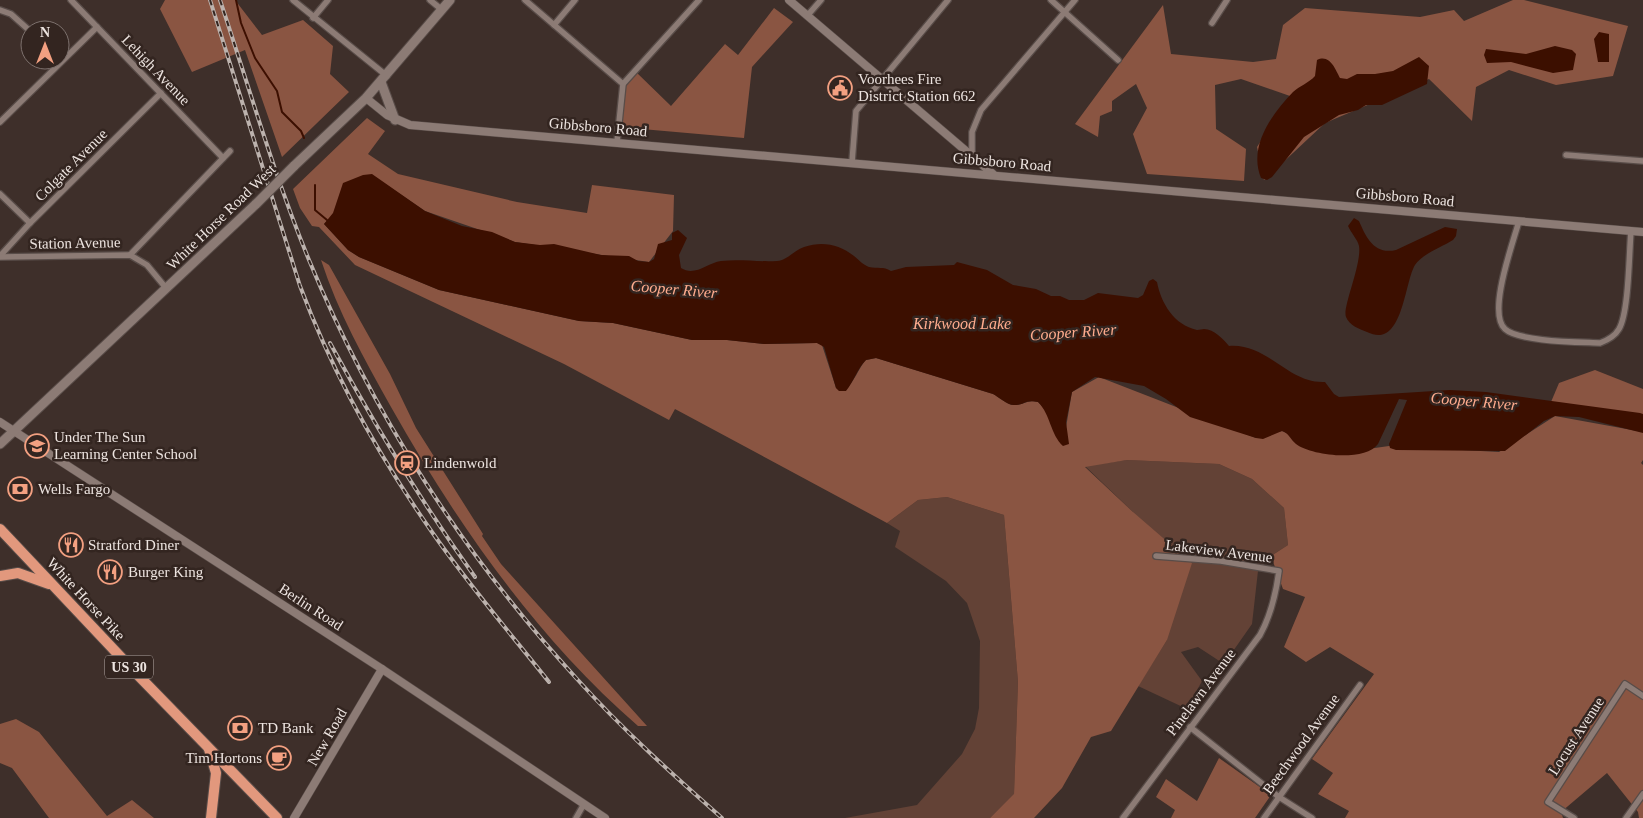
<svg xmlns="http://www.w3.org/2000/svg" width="1643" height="818" font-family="Georgia,serif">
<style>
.green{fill:#634236}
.forest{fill:#8a5542}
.water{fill:#3c0f00}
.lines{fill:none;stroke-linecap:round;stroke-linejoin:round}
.stream{stroke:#3c0f00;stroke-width:2}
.minor-casing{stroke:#584c48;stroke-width:8}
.tertiary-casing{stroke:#584c48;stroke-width:9}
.secondary-casing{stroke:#584c48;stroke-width:11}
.trunk-casing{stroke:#584c48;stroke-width:12}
.minor{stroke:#8c7b75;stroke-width:5.5}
.tertiary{stroke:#8c7b75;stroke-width:8}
.secondary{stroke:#8c7b75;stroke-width:9}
.trunk{stroke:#e2987d;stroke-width:10}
.rail-casing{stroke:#bcb2ad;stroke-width:4}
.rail{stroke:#332520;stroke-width:2;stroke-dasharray:5.5;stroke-linecap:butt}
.secondary-bridge-casing{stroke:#584c48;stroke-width:11;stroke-linecap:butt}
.secondary-bridge{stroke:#8c7b75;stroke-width:9}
.labels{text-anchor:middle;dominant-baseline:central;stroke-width:5;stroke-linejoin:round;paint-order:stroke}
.shield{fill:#332520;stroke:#b5aba6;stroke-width:1}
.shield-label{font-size:14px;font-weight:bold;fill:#ede4e0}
.street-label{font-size:15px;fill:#ede4e0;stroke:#332520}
.poi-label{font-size:15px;fill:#ede4e0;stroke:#332520;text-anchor:start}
.water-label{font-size:16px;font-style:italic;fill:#ffac8e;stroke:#332520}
</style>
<rect width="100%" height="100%" fill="#3e2f2a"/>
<g class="green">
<polygon points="1127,460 1219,464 1252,479 1284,508 1288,545 1271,556 1258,571 1252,624 1224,664 1198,647 1181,652 1202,681 1187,709 1138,686 1167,640 1133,512 1085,466"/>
<polygon points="947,497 1004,515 1018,682 1014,795 990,818 845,818 917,805 962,754 975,729 979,708 980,641 967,603 946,581 895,547 900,531 887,523 918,500"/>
</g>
<g class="forest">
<polygon points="165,0 235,0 262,35 303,20 333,46 330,74 349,92 282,157 245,50 192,72 160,9"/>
<polygon points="1513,0 1524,0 1628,26 1613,76 1556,85 1509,70 1476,87 1472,121 1429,79 1325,123 1264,180 1257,147 1290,96 1241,79 1215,85 1216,129 1246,149 1244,181 1147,174 1133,134 1147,108 1136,84 1112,101 1112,111 1100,116 1098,137 1075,124 1163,5 1171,54 1253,62 1276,59 1283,25 1305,8 1420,17 1454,10 1464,21"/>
<polygon points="774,8 793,22 752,67 744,138 619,127 623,88 635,71 671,106 725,44 738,55"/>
<path d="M367 118 385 131 368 154 398 174 517 202 587 213 592 185 674 195 673 231 649 262 515 242 425 211 372 175 324 224 348 250 359 257 439 290 579 321 613 323 692 340H727L764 344 817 343 822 345 836 388 842 391C853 387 858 368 866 360L876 358 993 394C999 397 1008 406 1015 405 1025 405 1026 399 1038 402L1044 408 1063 445 1072 392 1099 377 1256 438 1282 431 1332 454 1389 446 1499 452 1555 416 1643 432V460L1641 463 1643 465V818H1639L1638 812 1607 773 1561 812 1563 818H1345L1349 811 1318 794 1333 773 1312 759 1374 674 1330 647 1306 662 1284 647 1305 597 1283 589 1271 556 1288 545 1284 508 1252 479 1219 464 1127 460 1085 467 1133 512 1192 563 1167 640 1111 731 1091 737 1062 788 1034 818H990L1014 794 1018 682 1004 515 947 497 918 500 887 523 675 409 669 420 564 364 355 265 319 227 312 226 300 208 293 189Z"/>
<path d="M321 260 329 265 390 374 416 428 483 534 482 536 501 564 647 726H638C536 637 457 524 391 407 364 359 338 312 321 260Z"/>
<polygon points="1595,370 1643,389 1643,420 1551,402 1559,383"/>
<polygon points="16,719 39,732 107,816 132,800 154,818 49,818 12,768 0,763 0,724"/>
<polygon points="1219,758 1271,795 1255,818 1171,818 1175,810 1156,797 1166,779 1197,801"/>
</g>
<g class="water">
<polygon points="1599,32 1609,34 1609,62 1598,62 1594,39"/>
<polygon points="1555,46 1572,50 1576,54 1573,70 1553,73 1511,62 1487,63 1484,55 1486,49 1526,54"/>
<path d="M1419 57 1429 66 1427 84 1382 105H1366L1358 110 1339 115 1304 137 1272 177 1267 180 1261 178C1248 146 1272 114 1293 92 1299 86 1309 83 1315 76L1317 60C1330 54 1335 69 1340 78L1347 79 1357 74H1375L1393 71Z"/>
<path d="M372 174 425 211 462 226 492 232 515 242 540 245 554 244 601 255 629 256 638 261 649 262 654 259 658 244 672 240V233L678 230 687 238 679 255 681 268C695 277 707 263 721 261 740 259 758 262 777 261 788 260 794 250 804 247 822 241 839 244 854 256 858 259 863 265 869 267 878 269 883 266 891 271L906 267 954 265 957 262 987 270 1013 285 1036 289 1051 296H1060L1069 300H1084L1098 293 1138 298 1143 295 1149 281 1153 279 1157 282C1161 303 1174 325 1197 330 1200 330 1202 329 1204 329 1214 329 1224 340 1229 346 1268 343 1288 384 1325 382L1334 394 1339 397 1450 390 1486 392 1640 413 1643 414V433L1579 417 1555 416 1544 421 1505 451 1396 450 1390 448 1389 444 1407 400 1399 399 1378 444C1365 462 1312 456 1296 444 1290 439 1289 433 1282 431L1263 439 1256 438 1190 417 1166 399 1144 386 1095 377 1072 392 1066 422 1069 444 1063 446C1050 434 1051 415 1038 402 1026 399 1024 405 1015 405 1008 406 999 397 993 394L876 358 866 360C857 369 854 381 846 391H839L836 388 824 347 817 343 764 344 727 340H692L613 323 579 321 439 290 359 257 348 250 324 224 333 213 343 183 363 175Z"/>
<path d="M1354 218 1359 221C1366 237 1374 255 1396 250L1445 227 1457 229 1456 236 1453 240C1442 247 1422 254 1415 265 1404 283 1403 350 1367 332 1359 329 1349 325 1346 317 1342 308 1362 264 1359 246 1358 240 1351 233 1348 226Z"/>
</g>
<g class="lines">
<g class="stream">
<polyline points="236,0 241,23 255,58 277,91 282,112 301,131 304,138"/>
<polyline points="315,185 315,210 327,220"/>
</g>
<g class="minor-casing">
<g id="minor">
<polyline points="71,0 223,158"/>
<polyline points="293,0 387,76"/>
<polyline points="430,0 441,9"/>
<polyline points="525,0 623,84"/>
<polyline points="1051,0 1118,60"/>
<polyline points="0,10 11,14 30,31"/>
<polyline points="807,16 821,0"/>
<polyline points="313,18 328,0"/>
<polyline points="1212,23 1227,0"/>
<polyline points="554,25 575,0"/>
<polyline points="0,122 97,27"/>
<polyline points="617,142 623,84 699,0"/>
<polyline points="1566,155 1643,161"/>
<polyline points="972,156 972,132 981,110 1075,0"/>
<polyline points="852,162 856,111 948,0"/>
<polyline points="0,194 30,223"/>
<path d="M1519 221C1513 243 1487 313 1505 329 1519 342 1581 342 1600 343 1608 340 1615 336 1619 329 1629 312 1629 253 1631 231"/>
<polyline points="130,255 230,151"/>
<polyline points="0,256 30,223 161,93"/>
<polyline points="0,257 130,255 147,265 166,288"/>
<polyline points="1190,727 1279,797 1312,818"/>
<polyline points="576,818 584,804"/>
<path d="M1123 818 1260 635C1271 615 1276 594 1279 571L1221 561 1156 556"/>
<polyline points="1264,818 1360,685"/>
<polyline points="1574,818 1548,802 1625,684 1643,696"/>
<polyline points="1626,818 1643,794"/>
</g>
</g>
<g class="tertiary-casing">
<g id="tertiary">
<polyline points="789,0 993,174"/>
<polyline points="366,98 387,115 410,125 1643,232"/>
<polyline points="0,422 382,669 605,818"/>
<polyline points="294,818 382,669"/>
</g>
</g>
<g class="secondary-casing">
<g id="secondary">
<polyline points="381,82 395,120"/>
<polyline points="294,166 366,98 450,0"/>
<polyline points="0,444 256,204"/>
</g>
</g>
<g class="trunk-casing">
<g id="trunk">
<polyline points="0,529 132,669 277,818"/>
<polyline points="0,576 18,573 49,584"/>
<polyline points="209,749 216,773 211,818"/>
</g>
</g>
<use href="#minor" class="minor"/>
<use href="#tertiary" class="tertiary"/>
<use href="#secondary" class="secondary"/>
<use href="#trunk" class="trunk"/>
<g class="rail-casing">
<g id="rail">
<path d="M210 0 300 286C333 374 378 455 432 532 468 584 510 633 549 682"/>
<path d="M220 0C249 87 274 175 309 260 372 413 465 557 577 679 622 729 672 774 722 818"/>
<path d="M330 343C374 424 422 503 475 577"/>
</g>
</g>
<use href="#rail" class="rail"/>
<g class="secondary-bridge-casing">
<polyline id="secondary-bridge" points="256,204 294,166"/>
</g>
<use href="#secondary-bridge" class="secondary-bridge"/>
</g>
<defs>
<g id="civic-ring" transform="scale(1.25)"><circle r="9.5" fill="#332520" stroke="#f3a081" stroke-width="1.5"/><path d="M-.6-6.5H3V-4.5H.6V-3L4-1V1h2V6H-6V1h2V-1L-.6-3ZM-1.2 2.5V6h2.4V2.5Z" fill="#f3a081"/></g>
<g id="school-ring" transform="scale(1.25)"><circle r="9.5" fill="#332520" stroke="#f3a081" stroke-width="1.5"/><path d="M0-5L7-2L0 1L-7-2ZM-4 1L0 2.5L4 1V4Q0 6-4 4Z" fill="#f3a081"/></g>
<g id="station-ring" transform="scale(1.25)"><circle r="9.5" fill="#332520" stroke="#f3a081" stroke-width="1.5"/><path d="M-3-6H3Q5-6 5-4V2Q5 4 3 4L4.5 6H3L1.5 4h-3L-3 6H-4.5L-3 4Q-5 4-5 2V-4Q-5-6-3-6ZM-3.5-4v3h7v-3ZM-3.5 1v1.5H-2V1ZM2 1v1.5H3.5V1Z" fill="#f3a081"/></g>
<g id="bank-ring" transform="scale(1.25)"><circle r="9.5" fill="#332520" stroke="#f3a081" stroke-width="1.5"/><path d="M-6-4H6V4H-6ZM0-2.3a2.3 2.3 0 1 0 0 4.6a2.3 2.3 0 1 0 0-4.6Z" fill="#f3a081"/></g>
<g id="restaurant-ring" transform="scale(1.25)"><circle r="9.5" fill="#332520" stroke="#f3a081" stroke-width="1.5"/><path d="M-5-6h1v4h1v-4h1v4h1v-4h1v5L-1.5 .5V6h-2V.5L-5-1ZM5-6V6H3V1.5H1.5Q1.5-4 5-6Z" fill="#f3a081"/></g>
<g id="cafe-ring" transform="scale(1.25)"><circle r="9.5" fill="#332520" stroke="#f3a081" stroke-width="1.5"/><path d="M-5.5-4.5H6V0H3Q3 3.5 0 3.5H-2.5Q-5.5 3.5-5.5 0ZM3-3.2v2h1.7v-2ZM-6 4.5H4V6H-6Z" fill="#f3a081"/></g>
</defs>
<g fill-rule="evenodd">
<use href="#civic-ring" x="840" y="88"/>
<use href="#school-ring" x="37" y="446"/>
<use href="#station-ring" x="407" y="463"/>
<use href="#bank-ring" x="20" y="489"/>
<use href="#restaurant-ring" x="71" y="545"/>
<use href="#restaurant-ring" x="110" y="572"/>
<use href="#bank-ring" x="240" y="728"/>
<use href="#cafe-ring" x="279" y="758"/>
</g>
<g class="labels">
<rect class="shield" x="105" y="655.5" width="48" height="23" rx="4"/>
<g class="shield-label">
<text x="129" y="667">US 30</text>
</g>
<g class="street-label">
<text transform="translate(156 70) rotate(46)">Lehigh Avenue</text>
<text transform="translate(598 127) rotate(5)">Gibbsboro Road</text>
<text transform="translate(1002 162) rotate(5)">Gibbsboro Road</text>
<text transform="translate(71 165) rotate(-45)">Colgate Avenue</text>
<text transform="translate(1405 197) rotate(5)">Gibbsboro Road</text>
<text transform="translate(221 217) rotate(-44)">White Horse Road West</text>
<text transform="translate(75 243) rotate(-1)">Station Avenue</text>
<text transform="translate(1219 551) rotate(7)">Lakeview Avenue</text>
<text transform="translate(86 599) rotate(47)">White Horse Pike</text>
<text transform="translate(311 607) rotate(33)">Berlin Road</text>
<text transform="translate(1201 692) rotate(-53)">Pinelawn Avenue</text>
<text transform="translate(1576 736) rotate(-57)">Locust Avenue</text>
<text transform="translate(327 737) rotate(-60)">New Road</text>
<text transform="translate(1301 744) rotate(-54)">Beechwood Avenue</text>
</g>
<g class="poi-label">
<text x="858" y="79">Voorhees Fire<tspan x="858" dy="17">District Station 662</tspan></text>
<text x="54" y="437">Under The Sun<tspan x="54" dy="17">Learning Center School</tspan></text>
<text x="424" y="463">Lindenwold</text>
<text x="38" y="489">Wells Fargo</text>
<text x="88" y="545">Stratford Diner</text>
<text x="128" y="572">Burger King</text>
<text x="258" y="728">TD Bank</text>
<text x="262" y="758" text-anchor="end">Tim Hortons</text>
</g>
<g class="water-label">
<text transform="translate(674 289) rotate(5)">Cooper River</text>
<text x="962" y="323">Kirkwood Lake</text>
<text transform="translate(1073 332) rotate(-4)">Cooper River</text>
<text transform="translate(1474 401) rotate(5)">Cooper River</text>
</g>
</g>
<g transform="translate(45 45)"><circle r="24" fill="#332520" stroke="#7d716d"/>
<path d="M0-4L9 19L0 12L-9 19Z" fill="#f3a081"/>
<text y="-8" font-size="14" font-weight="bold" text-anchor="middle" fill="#ede4e0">N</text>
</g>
</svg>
